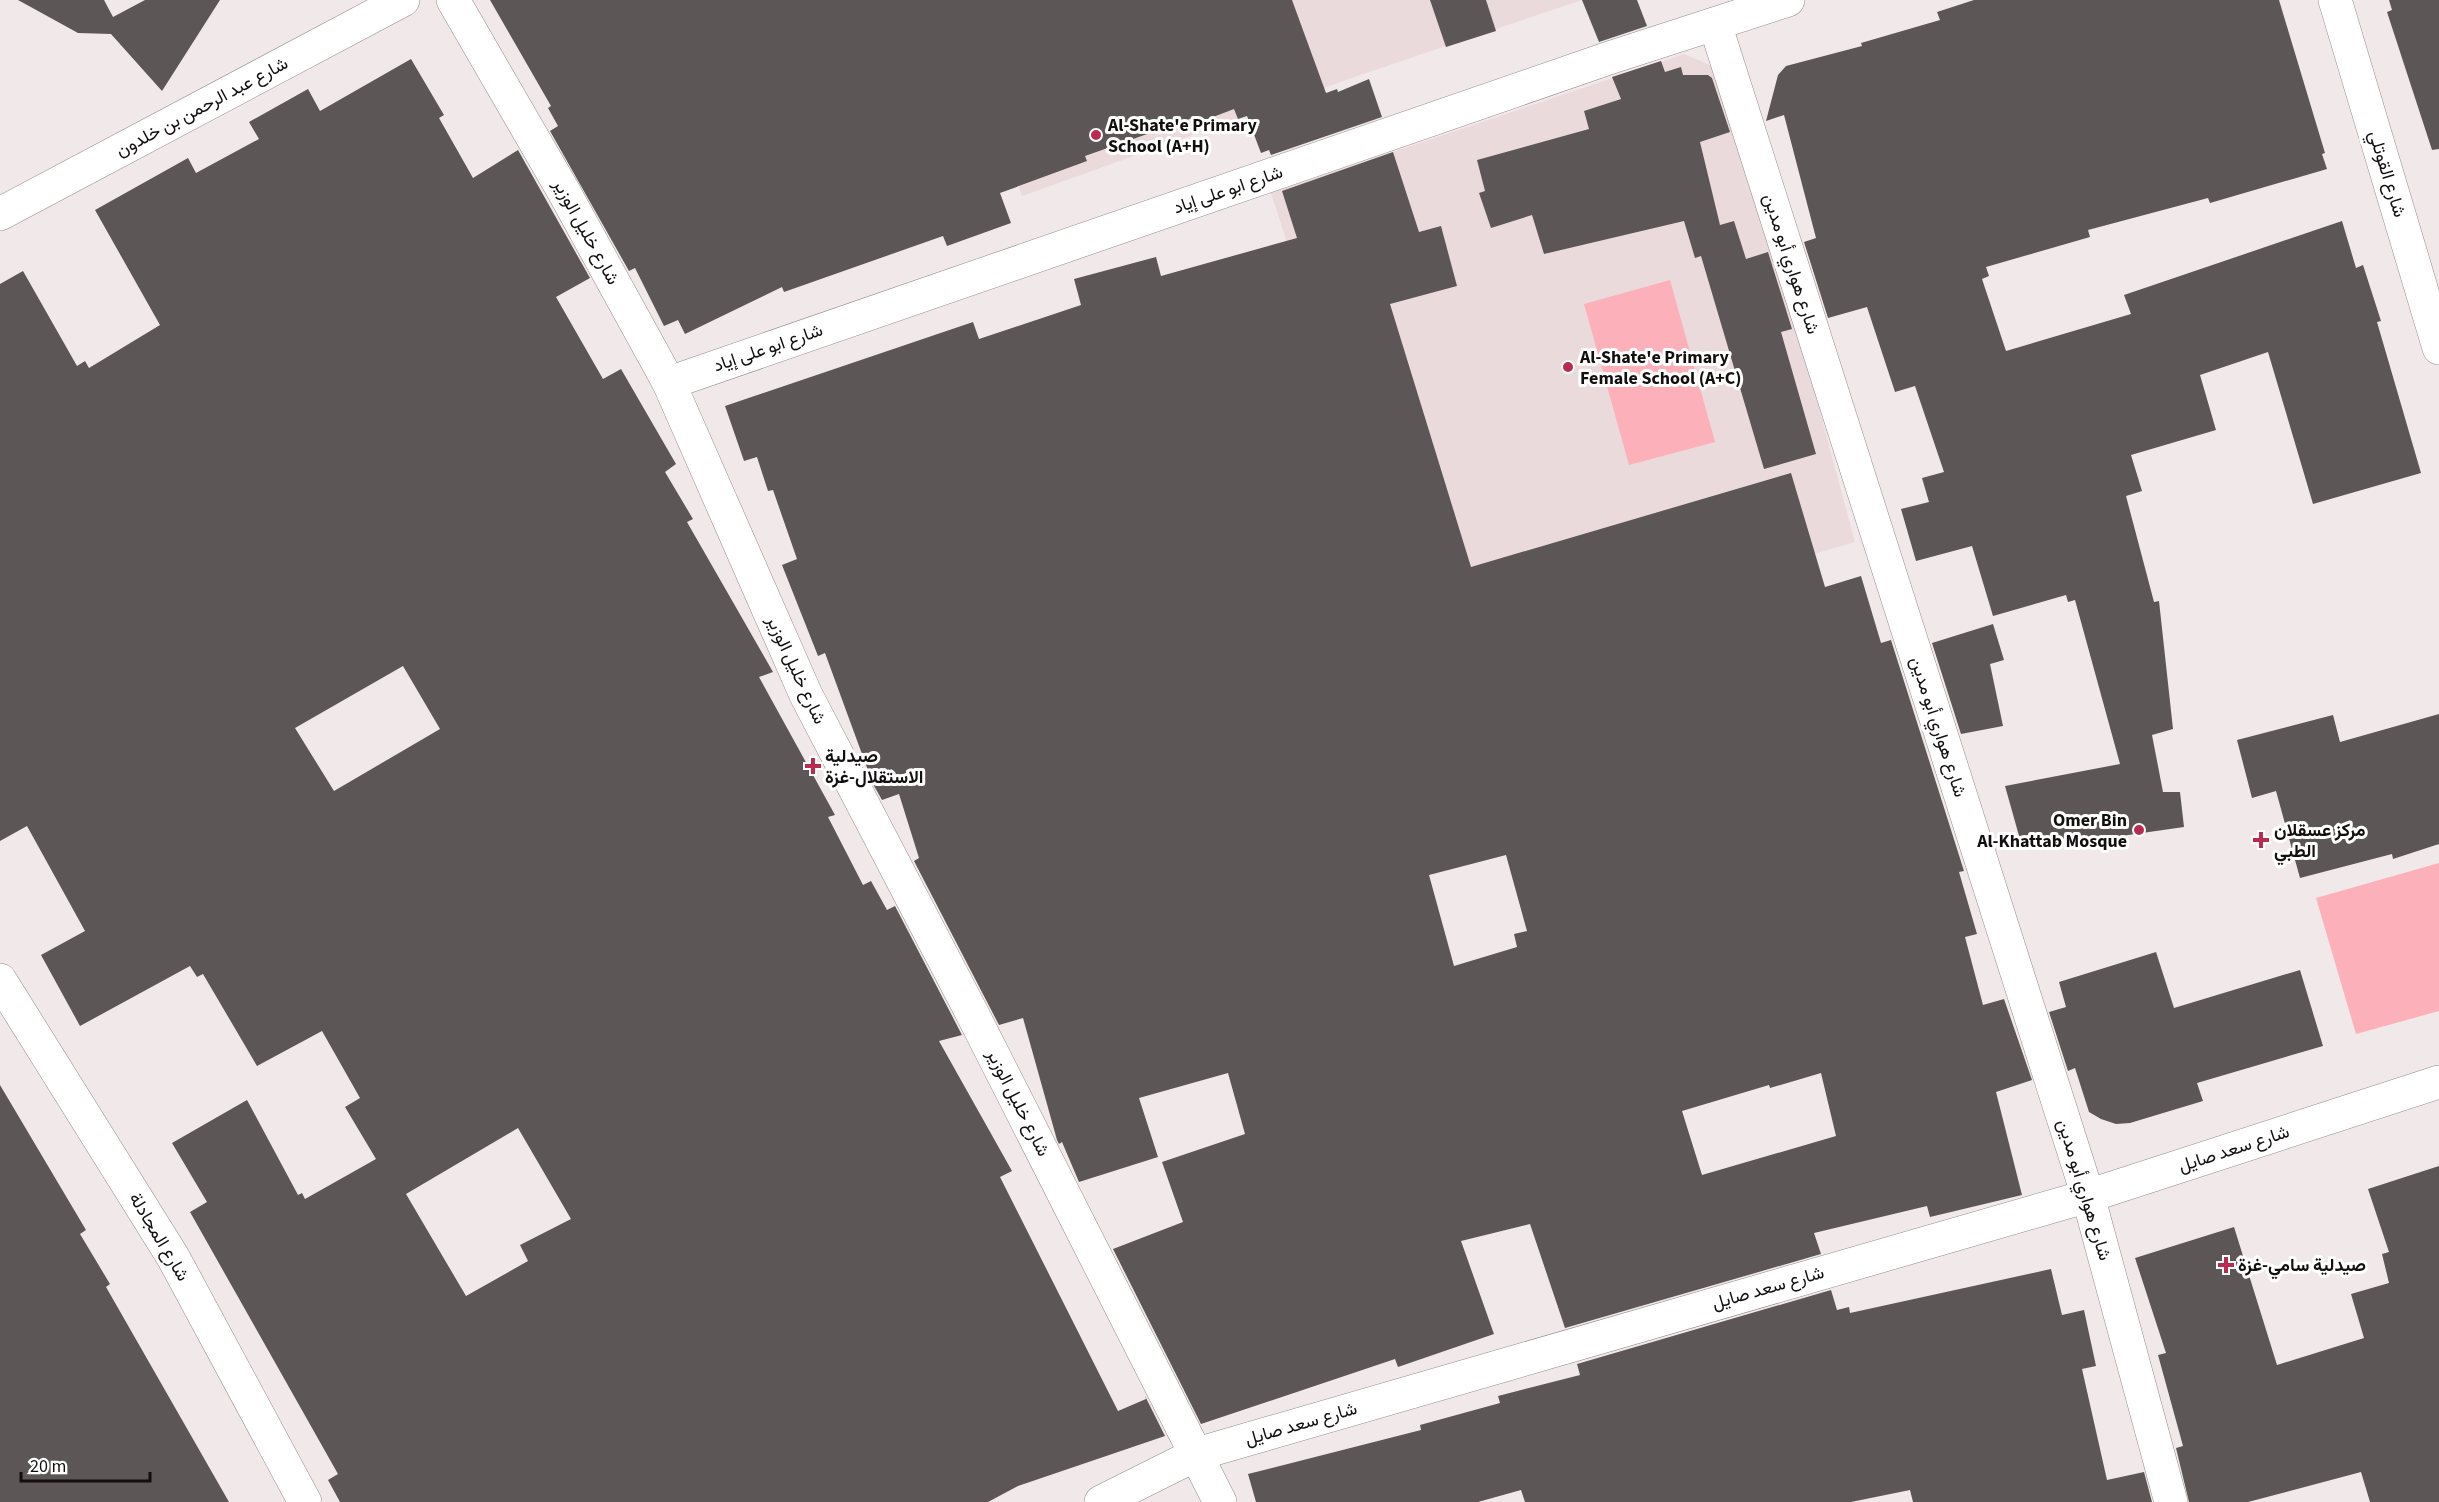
<svg xmlns="http://www.w3.org/2000/svg" width="2439" height="1502" font-family="'Source Sans 3',Vazirmatn,sans-serif">
<style>
.built{fill:#ebdadc}
.green{fill:#fcb1ba}
.building{fill:#5d5657;fill-rule:evenodd}
.lines{fill:none;stroke-linecap:round;stroke-linejoin:round}
.minor-casing{stroke:#938b8c;stroke-width:34}
.minor{stroke:#fff;stroke-width:33}
.poi-dot{fill:#bb2b50;stroke:#fff;stroke-width:2}
.labels{text-anchor:middle;dominant-baseline:central;stroke-width:6;stroke-linejoin:round;paint-order:stroke}
.street-label{font-size:18px;fill:#120f0f;stroke:#fff}
.poi-label{font-size:18px;font-weight:bold;fill:#120f0f;stroke:#fff;text-anchor:start}
</style>
<rect width="100%" height="100%" fill="#f1e8e9"/>
<g class="built">
<polygon points="954,0 1582,0 1363,74 1022,196"/>
<polygon points="1684,54 1729,73 1855,542 1426,669 1271,193"/>
</g>
<g class="green">
<polygon points="1670,280 1715,442 1629,465 1584,304"/>
<polygon points="2439,863 2439,1011 2356,1034 2316,898"/>
</g>
<g class="building">
<polygon points="18,0 104,0 113,17 145,0 220,0 162,91 111,34 78,33"/>
<polygon points="490,0 1292,0 1326,93 1337,89 1338,92 1369,79 1382,117 1271,155 1269,150 1261,153 1247,116 1238,119 1234,109 1200,122 1198,116 1085,156 1087,161 1000,193 1011,223 947,246 943,236 784,292 782,287 685,334 678,320 664,326 635,268 629,271 550,131 558,126 548,108 551,106"/>
<polygon points="1430,0 1486,0 1496,31 1446,47"/>
<polygon points="1582,0 1637,0 1647,26 1599,42"/>
<polygon points="1974,0 2279,0 2325,153 2322,154 2327,169 2210,203 2208,198 2088,230 2090,237 1986,267 1989,276 1982,279 2006,351 2131,314 2124,295 2342,221 2356,268 2363,265 2381,321 2377,322 2421,473 2313,504 2268,352 2200,375 2216,430 2131,455 2142,491 2126,496 2154,602 2159,601 2173,729 2152,735 2163,792 2180,792 2184,827 2023,850 2005,786 2120,764 2075,600 2068,602 2066,595 1993,616 1972,546 1916,561 1901,509 1929,502 1922,478 1944,472 1915,386 1895,392 1867,307 1828,318 1804,242 1816,238 1784,115 1766,121 1778,75 1786,66 1862,46 1861,43 1940,20 1937,12"/>
<polygon points="2389,0 2439,0 2439,149 2432,150 2387,12 2392,10"/>
<path d="M411 59 444 115 439 118 473 178 518 150 590 278 556 297 603 379 621 369 676 464 665 472 693 519 687 522 773 672 759 677 835 815 828 817 863 885 871 881 887 910 895 906 962 1035 939 1041 1012 1171 1000 1177 1118 1411 1146 1399 1145 1396 1165 1436 1018 1486 988 1502H340L328 1480 338 1474 190 1212 207 1202 172 1143 247 1100 298 1195 302 1193 305 1199 376 1159 345 1107 360 1098 322 1031 257 1066 203 974 197 977 190 966 80 1026 41 955 85 931 27 826 0 841V284L23 271 77 366 85 361 89 368 160 325 95 210 188 158 196 173 259 139 249 122 308 89 320 111ZM403 666 440 729 334 791 295 728ZM518 1128 571 1219 520 1245 528 1261 466 1296 406 1194Z"/>
<polygon points="1661,61 1665,72 1681,67 1683,75 1708,75 1712,78 1730,132 1700,142 1720,225 1734,221 1746,259 1768,252 1792,329 1781,332 1816,454 1764,469 1701,256 1695,258 1684,221 1544,254 1532,215 1491,228 1479,193 1485,191 1477,160 1589,129 1584,111 1621,99 1612,77"/>
<path d="M1393 152 1419 232 1441 226 1457 286 1390 304 1471 567 1791 473 1825 587 1861 576 1881 643 1891 640 1964 871 1959 872 1977 934 1965 937 1983 1005 2004 999 2032 1080 1996 1092 2022 1195 1930 1217 1927 1206 1814 1233 1821 1254 1565 1328 1530 1224 1461 1241 1494 1334 1398 1367 1395 1359 1201 1424 1113 1249 1183 1222 1162 1162 1245 1134 1228 1073 1139 1098 1158 1157 1079 1182 1062 1142 1059 1144 1057 1140 1023 1018 999 1025 914 861 919 858 899 794 882 800 873 784 825 653 818 656 782 565 797 559 773 490 768 491 757 457 744 461 725 406 973 322 979 339 1081 305 1074 279 1156 257 1161 276 1297 238 1282 191ZM1506 855 1527 931 1514 934 1517 947 1454 966 1429 875ZM1821 1073 1836 1136 1702 1175 1682 1111 1769 1085 1770 1088Z"/>
<polygon points="1993,624 2004,660 1990,664 2003,726 1961,734 1932,643"/>
<polygon points="2439,714 2439,844 2393,859 2392,854 2300,878 2276,791 2252,798 2237,740 2333,715 2340,742"/>
<polygon points="2156,952 2174,1008 2300,970 2323,1046 2197,1083 2203,1101 2130,1123 2116,1124 2101,1119 2089,1112 2075,1068 2068,1071 2049,1012 2066,1007 2059,982"/>
<polygon points="0,1085 86,1230 80,1234 110,1284 106,1287 229,1502 0,1502"/>
<polygon points="2439,1166 2439,1502 2370,1502 2361,1472 2248,1502 2189,1502 2176,1448 2183,1446 2158,1355 2166,1353 2135,1258 2234,1227 2277,1365 2364,1338 2351,1294 2389,1283 2382,1254 2389,1252 2368,1189"/>
<polygon points="2051,1269 2062,1315 2084,1310 2096,1366 2082,1369 2107,1480 2144,1472 2152,1502 1913,1502 1910,1490 1851,1502 1525,1502 1521,1490 1478,1502 1256,1502 1248,1474 1421,1430 1420,1425 1500,1403 1498,1396 1580,1375 1577,1364 1831,1290 1837,1310 1849,1307 1850,1313"/>
</g>
<g class="lines">
<g class="minor-casing">
<g id="minor">
<polyline points="453,0 564,192 669,383 806,695 974,1017 1220,1502"/>
<polyline points="2335,0 2439,348"/>
<polyline points="1715,24 2088,1196 2171,1502"/>
<polyline points="0,214 403,0"/>
<polyline points="669,383 1609,58 1788,0"/>
<polyline points="0,980 173,1257 305,1502"/>
<polyline points="1101,1502 1197,1454 2088,1196 2439,1082"/>
</g>
</g>
<use href="#minor" class="minor"/>
</g>
<g class="poi-dot">
<circle cx="1096" cy="135" r="6"/>
<circle cx="1568" cy="367" r="6"/>
<path d="M810 757h6v6h6v6h-6v6h-6v-6h-6v-6h6z"/>
<circle cx="2139" cy="830" r="6"/>
<path d="M2258 831h6v6h6v6h-6v6h-6v-6h-6v-6h6z"/>
<path d="M2223 1256h6v6h6v6h-6v6h-6v-6h-6v-6h6z"/>
</g>
<g class="labels">
<g class="street-label">
<text transform="translate(202 107) rotate(-28)">شارع عبد الرحمن بن خلدون</text>
<text transform="translate(2387 174) rotate(73)">شارع القوتلي</text>
<text transform="translate(1228 190) rotate(-19)">شارع ابو على إياد</text>
<text transform="translate(586 232) rotate(61)">شارع خليل الوزير</text>
<text transform="translate(1791 264) rotate(72)">شارع هواري أبو مدين</text>
<text transform="translate(768 348) rotate(-19)">شارع ابو على إياد</text>
<text transform="translate(796 670) rotate(65)">شارع خليل الوزير</text>
<text transform="translate(1938 727) rotate(72)">شارع هواري أبو مدين</text>
<text transform="translate(1018 1103) rotate(63)">شارع خليل الوزير</text>
<text transform="translate(2234 1149) rotate(-18)">شارع سعد صايل</text>
<text transform="translate(2084 1190) rotate(73)">شارع هواري أبو مدين</text>
<text transform="translate(159 1237) rotate(59)">شارع المجادلة</text>
<text transform="translate(1768 1288) rotate(-16)">شارع سعد صايل</text>
<text transform="translate(1301 1424) rotate(-16)">شارع سعد صايل</text>
</g>
<g class="poi-label">
<text x="1108" y="125">Al-Shate'e Primary<tspan x="1108" dy="21">School (A+H)</tspan></text>
<text x="1580" y="357">Al-Shate'e Primary<tspan x="1580" dy="21">Female School (A+C)</tspan></text>
<text x="825" y="756">صيدلية<tspan x="825" dy="21">الاستقلال-غزة</tspan></text>
<text x="2127" y="820" text-anchor="end">Omer Bin<tspan x="2127" dy="21">Al-Khattab Mosque</tspan></text>
<text x="2274" y="830">مركز عسقلان<tspan x="2274" dy="21">الطبي</tspan></text>
<text x="2238" y="1265">صيدلية سامي-غزة</text>
</g>
</g>
<path d="M21 1472v9h129v-9" fill="none" stroke="#120f0f" stroke-width="3"/>
<text x="30" y="1472" font-size="18" fill="#120f0f" stroke="#ffffff" stroke-width="4.5" paint-order="stroke">20 m</text>
</svg>
